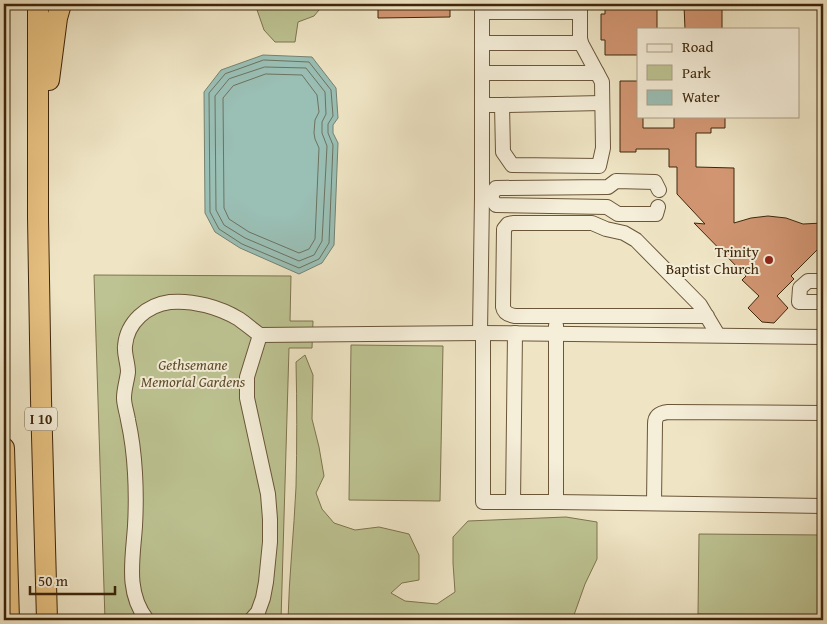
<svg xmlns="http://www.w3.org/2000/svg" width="827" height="624" font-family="'Gentium Book Plus',serif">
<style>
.green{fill:#bdc392;stroke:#7e744e}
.water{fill:#9abfb5;stroke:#758271}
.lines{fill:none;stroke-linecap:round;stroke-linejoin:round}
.shore{stroke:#6c7260;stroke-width:1}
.building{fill:#d19571;stroke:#3e260a}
.minor-casing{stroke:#6a5639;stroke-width:16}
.highway-casing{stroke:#3e260a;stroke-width:22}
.minor{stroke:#f5eed9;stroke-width:14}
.highway{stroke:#e8c282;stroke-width:20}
.poi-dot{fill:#8f2418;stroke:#f5eed9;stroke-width:2}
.labels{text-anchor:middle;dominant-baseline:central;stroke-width:4;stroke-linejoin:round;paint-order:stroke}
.shield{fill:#f5eed9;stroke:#756248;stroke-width:1}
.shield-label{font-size:14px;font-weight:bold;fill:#3e260a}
.poi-label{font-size:15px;fill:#3e260a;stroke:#f5eed9;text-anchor:end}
.park-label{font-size:15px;font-style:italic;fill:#5e4d2c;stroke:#f5eed9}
</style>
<rect width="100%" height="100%" fill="#efe5c5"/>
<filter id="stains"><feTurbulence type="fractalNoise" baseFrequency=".004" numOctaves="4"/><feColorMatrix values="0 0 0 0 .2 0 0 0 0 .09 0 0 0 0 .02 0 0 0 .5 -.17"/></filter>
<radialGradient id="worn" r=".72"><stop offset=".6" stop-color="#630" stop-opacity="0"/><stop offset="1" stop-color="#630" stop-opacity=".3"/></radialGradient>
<g class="green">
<polygon points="255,4 324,4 314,16 298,22 295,42 275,42 264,30"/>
<polygon points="94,275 291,276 290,321 313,321 312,348 289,348 281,620 105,620"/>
<polygon points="351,345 443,346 440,501 349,500"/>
<path d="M305 355 313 375 312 419 319 447 324 476 316 493 322 509 334 523 355 530 379 527 409 534 419 555V580L402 583 391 593 405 601 437 604 455 592 453 563V537L468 521 566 517 597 522V559L585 584 574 615 577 620H519L515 618 497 617 474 619 446 620H288C289 576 294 532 296 487 297 445 297 404 296 362Z"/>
<polygon points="699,534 822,535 822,615 698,614"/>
</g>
<polygon class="water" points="263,55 312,57 336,88 338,118 333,125 333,133 338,143 334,245 322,263 299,274 240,248 215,232 205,213 204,92 221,70"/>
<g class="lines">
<g class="shore">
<polygon points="264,60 309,62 331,90 333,116 328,124 328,133 333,145 329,243 319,259 299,268 242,244 219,229 210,212 209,93 225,74"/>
<polygon points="265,67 306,68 325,92 326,114 322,122 322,133 327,146 322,241 314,255 299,261 245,238 224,225 216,210 215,96 229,79"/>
<polygon points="266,74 302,75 317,95 319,112 315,120 314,133 315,139 319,148 315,239 309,249 299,253 249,232 229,219 224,208 223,98 233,86"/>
</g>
</g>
<g class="building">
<polygon points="378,4 450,4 450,17 378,18"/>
<polygon points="605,4 657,4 657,29 638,29 638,55 605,55 605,40 601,40 601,14 605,14"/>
<polygon points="684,5 722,5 722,29 685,29"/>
<polygon points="620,81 638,81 638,116 643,116 643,128 674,128 674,116 725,116 725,128 711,128 711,133 696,133 696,167 734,168 734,223 751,218 768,216 786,218 803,224 823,223 823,244 791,276 794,279 777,296 788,308 774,323 762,322 748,308 759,296 742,280 746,276 694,223 705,224 677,194 677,167 669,167 669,149 636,149 636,152 620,152"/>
</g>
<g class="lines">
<g class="minor-casing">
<g id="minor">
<polyline points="482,12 580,12"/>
<polyline points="482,43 581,43"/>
<polyline points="482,73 597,73"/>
<polyline points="482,105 502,105 503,152 512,165 599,166 603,148 602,82 581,43 580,38 580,4"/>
<polyline points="502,105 602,103"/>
<polyline points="490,197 496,188 608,187 616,181 655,182 659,190"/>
<polyline points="490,197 496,205 607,207 618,214 656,214 658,207"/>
<polyline points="823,281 808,281 800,288 799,302 823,302"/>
<path d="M707 316H515C509 315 504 313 503 307L504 229 508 224 513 223H592L606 229 624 233 636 240 700 305 718 335"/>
<polyline points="480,333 482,197 482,4"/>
<polyline points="483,333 483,502 556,502 556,325"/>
<polyline points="513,502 515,333"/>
<polyline points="556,502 823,506"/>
<path d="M654 503 655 424C655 415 660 413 668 412L823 413"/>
<path d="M147 620C125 592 133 558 135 526 136 508 136 490 135 473 134 455 132 438 128 420 127 413 124 405 124 398 124 389 127 381 128 372 128 363 124 354 125 346 127 322 147 305 170 302 193 300 219 307 239 319 246 324 253 330 260 335L480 333 823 337"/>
<polyline points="251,620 258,612 263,598 266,582 270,542 270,519 268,494 247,398 247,377 260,335"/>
</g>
</g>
<g class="highway-casing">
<g id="highway">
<polyline points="38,4 38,218 41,399 47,620"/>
<polyline points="49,80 57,18 61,4"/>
<polyline points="4,448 9,620"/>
</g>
</g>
<use href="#minor" class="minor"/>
<use href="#highway" class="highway"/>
</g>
<circle class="poi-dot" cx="769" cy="260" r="5"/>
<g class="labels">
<rect class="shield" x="25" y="407.5" width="32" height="23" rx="4"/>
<g class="shield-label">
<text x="41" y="419">I 10</text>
</g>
<g class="poi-label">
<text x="759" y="251">Trinity<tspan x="759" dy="17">Baptist Church</tspan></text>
</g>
<g class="park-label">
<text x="193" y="364">Gethsemane<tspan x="193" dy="17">Memorial Gardens</tspan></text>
</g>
</g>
<rect width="827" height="624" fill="none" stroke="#efe5c5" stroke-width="20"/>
<rect x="5" y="5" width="817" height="614" fill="none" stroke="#3e260a" stroke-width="2.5"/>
<rect x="10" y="10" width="807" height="604" fill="none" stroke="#3e260a"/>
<rect x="637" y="28" width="162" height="90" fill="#f5eed9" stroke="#ac9e86"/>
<rect x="647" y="44" width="25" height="8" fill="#f5eed9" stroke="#ac9e86"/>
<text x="682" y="52" font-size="15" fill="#3e260a">Road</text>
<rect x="647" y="65" width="25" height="15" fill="#bdc392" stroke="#ac9e86"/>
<text x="682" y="78" font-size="15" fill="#3e260a">Park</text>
<rect x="647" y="90" width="25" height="15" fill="#9abfb5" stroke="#ac9e86"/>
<text x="682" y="102" font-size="15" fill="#3e260a">Water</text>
<path d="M30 586v8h85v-8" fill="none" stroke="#3e260a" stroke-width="2.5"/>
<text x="38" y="586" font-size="15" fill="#3e260a" stroke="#f5eed9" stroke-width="4" paint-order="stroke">50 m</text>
<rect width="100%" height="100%" filter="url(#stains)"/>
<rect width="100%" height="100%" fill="url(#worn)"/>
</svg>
